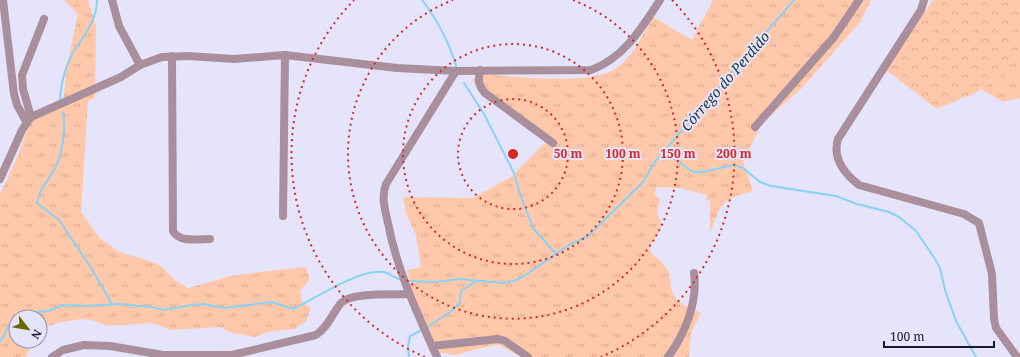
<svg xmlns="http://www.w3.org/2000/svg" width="1020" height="357" font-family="'Noto Serif',serif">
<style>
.grass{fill:url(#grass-tufts)}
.forest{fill:url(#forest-crowns)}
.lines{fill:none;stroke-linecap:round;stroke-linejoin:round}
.stream{stroke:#88d2f4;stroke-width:2}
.minor{stroke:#a88f9b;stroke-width:8}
.ring{fill:none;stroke:#d62828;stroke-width:2;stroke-dasharray:2 4}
.labels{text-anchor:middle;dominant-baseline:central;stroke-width:4;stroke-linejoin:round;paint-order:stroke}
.water-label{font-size:14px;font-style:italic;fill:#223a44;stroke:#e6e4fb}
.centre{fill:#d62828;stroke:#e6e4fb;stroke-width:2}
.ring-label{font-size:12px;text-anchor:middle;font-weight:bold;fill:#d62828;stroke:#e6e4fb;stroke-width:4;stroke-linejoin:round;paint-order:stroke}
</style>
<defs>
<pattern id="grass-tufts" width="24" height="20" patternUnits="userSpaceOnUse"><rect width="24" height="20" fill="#ffc8ab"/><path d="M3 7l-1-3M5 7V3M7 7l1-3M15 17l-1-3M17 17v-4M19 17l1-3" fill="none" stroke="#daab93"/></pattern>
<pattern id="forest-crowns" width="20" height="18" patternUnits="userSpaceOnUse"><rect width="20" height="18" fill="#ffc8ab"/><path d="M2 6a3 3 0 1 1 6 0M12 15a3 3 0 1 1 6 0" fill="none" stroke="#daab93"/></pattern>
</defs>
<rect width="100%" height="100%" fill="#e6e4fb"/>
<g class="grass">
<polygon points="64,0 88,0 96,25 95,98 88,101 81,212 99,237 119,252 153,262 162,267 175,280 188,288 235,275 306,267 310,279 300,291 302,302 311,308 306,321 295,329 267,332 255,337 232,333 220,327 171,330 151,323 108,326 91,320 81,319 57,323 44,328 40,332 40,317 16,317 16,341 32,341 26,357 0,357 0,194 18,156 27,130 27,123 63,107 66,70 78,14"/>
<path d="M713 0H871L861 21 801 89 762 123 743 162 753 191C720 200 722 202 710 233V201L706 200 707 195 680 188 657 187 654 194 660 199 657 214C667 227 655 236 649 247 651 257 663 261 667 269 671 274 670 281 671 287 674 303 688 307 701 313L691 333 689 357H522L499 345 488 346 456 355 437 352 413 295 407 270 421 267 416 235 406 214 403 197 473 198 511 177 546 142C520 123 492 106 472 80L481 74C513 76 593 87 618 67 634 55 643 34 653 17L692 40Z"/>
<polygon points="1020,49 1020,98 1003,102 981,89 1001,75"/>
</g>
<polygon class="forest" points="933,0 1020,0 1020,49 1001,75 975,93 937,109 886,70"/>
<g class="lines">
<g class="stream">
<path d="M422 0C438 21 450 44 457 69"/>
<polyline points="464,83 484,114 514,173 520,194 533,228 556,254"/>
<path d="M60 101C61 82 66 63 76 48 86 33 97 18 97 0"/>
<path d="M63 112C66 129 63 154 54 170 47 183 40 187 37 203L59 220 65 229 90 266 112 304"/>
<polyline points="667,149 675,159 693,172 703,172 733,165 743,168 760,182 771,186 836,196 857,204 889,212 899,217 916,231 935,259 940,268 945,290 956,321 976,357"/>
<polyline points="407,281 437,282 459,279 503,283 514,281 524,276 569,245 588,236 643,182 654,163 794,0"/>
<path d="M19 317 28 313 48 311 63 305 86 306 119 304 152 307 163 310 192 305 203 304 224 308 272 302 293 309C315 299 364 265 387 273 391 275 396 278 401 280"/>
<polyline points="426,328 453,310 460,302 461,291 475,282"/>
<polyline points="0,342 12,321 16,319"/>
<polyline points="409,357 408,346 410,336 422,330"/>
</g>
<g class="minor">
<polyline points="3,0 14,94 17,105 27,123"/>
<polyline points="112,0 119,26 140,65"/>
<path d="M924 0 921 10 838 139C832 158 845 174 859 185L964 214 979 223 992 274 994 319 996 328 1017 357"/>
<path d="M172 56 173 231C179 243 199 239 210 239"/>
<path d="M480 70C478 80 478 85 485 93L553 143"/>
<polyline points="31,117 23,89 22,75 44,19"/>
<polyline points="755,127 834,37 859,0"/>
<path d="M0 179 22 130 31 117 121 77 140 65 162 57 188 56 234 59 285 55 397 68 456 71 591 70C624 58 641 29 660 0"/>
<polyline points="283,216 285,55"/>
<polyline points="432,346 498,339 505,341 528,357"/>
<path d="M52 357 63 350 84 345 110 346 163 355H232L316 335C328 327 332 314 341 303 351 292 393 295 409 294"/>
<path d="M437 357C417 313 397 270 388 223 385 210 381 196 386 184L456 71"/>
<path d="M668 357C685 334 698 302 694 273"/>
</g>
</g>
<g class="ring">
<circle cx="513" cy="154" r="55"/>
<circle cx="513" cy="154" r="110"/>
<path d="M573 0A165 165 0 1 1 453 0"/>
<path d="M425 357A221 221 0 0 1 354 0M672 0A221 221 0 0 1 601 357"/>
</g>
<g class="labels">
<g class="water-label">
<text transform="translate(725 81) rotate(-49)">Córrego do Perdido</text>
</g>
</g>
<circle cx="513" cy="154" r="6" class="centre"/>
<g class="ring-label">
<text x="568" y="158">50 m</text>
<text x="623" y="158">100 m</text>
<text x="678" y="158">150 m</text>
<text x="734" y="158">200 m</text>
</g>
<g transform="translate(28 329) rotate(121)"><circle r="19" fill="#e6e4fb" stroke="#9492a8"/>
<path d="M0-3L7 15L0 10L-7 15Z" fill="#676600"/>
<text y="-6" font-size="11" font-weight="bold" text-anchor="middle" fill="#19172b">N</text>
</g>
<path d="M884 341v6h110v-6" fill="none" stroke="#19172b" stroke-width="2"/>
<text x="890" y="341" font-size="12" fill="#19172b" stroke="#e6e4fb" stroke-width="3" paint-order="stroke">100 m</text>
</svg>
